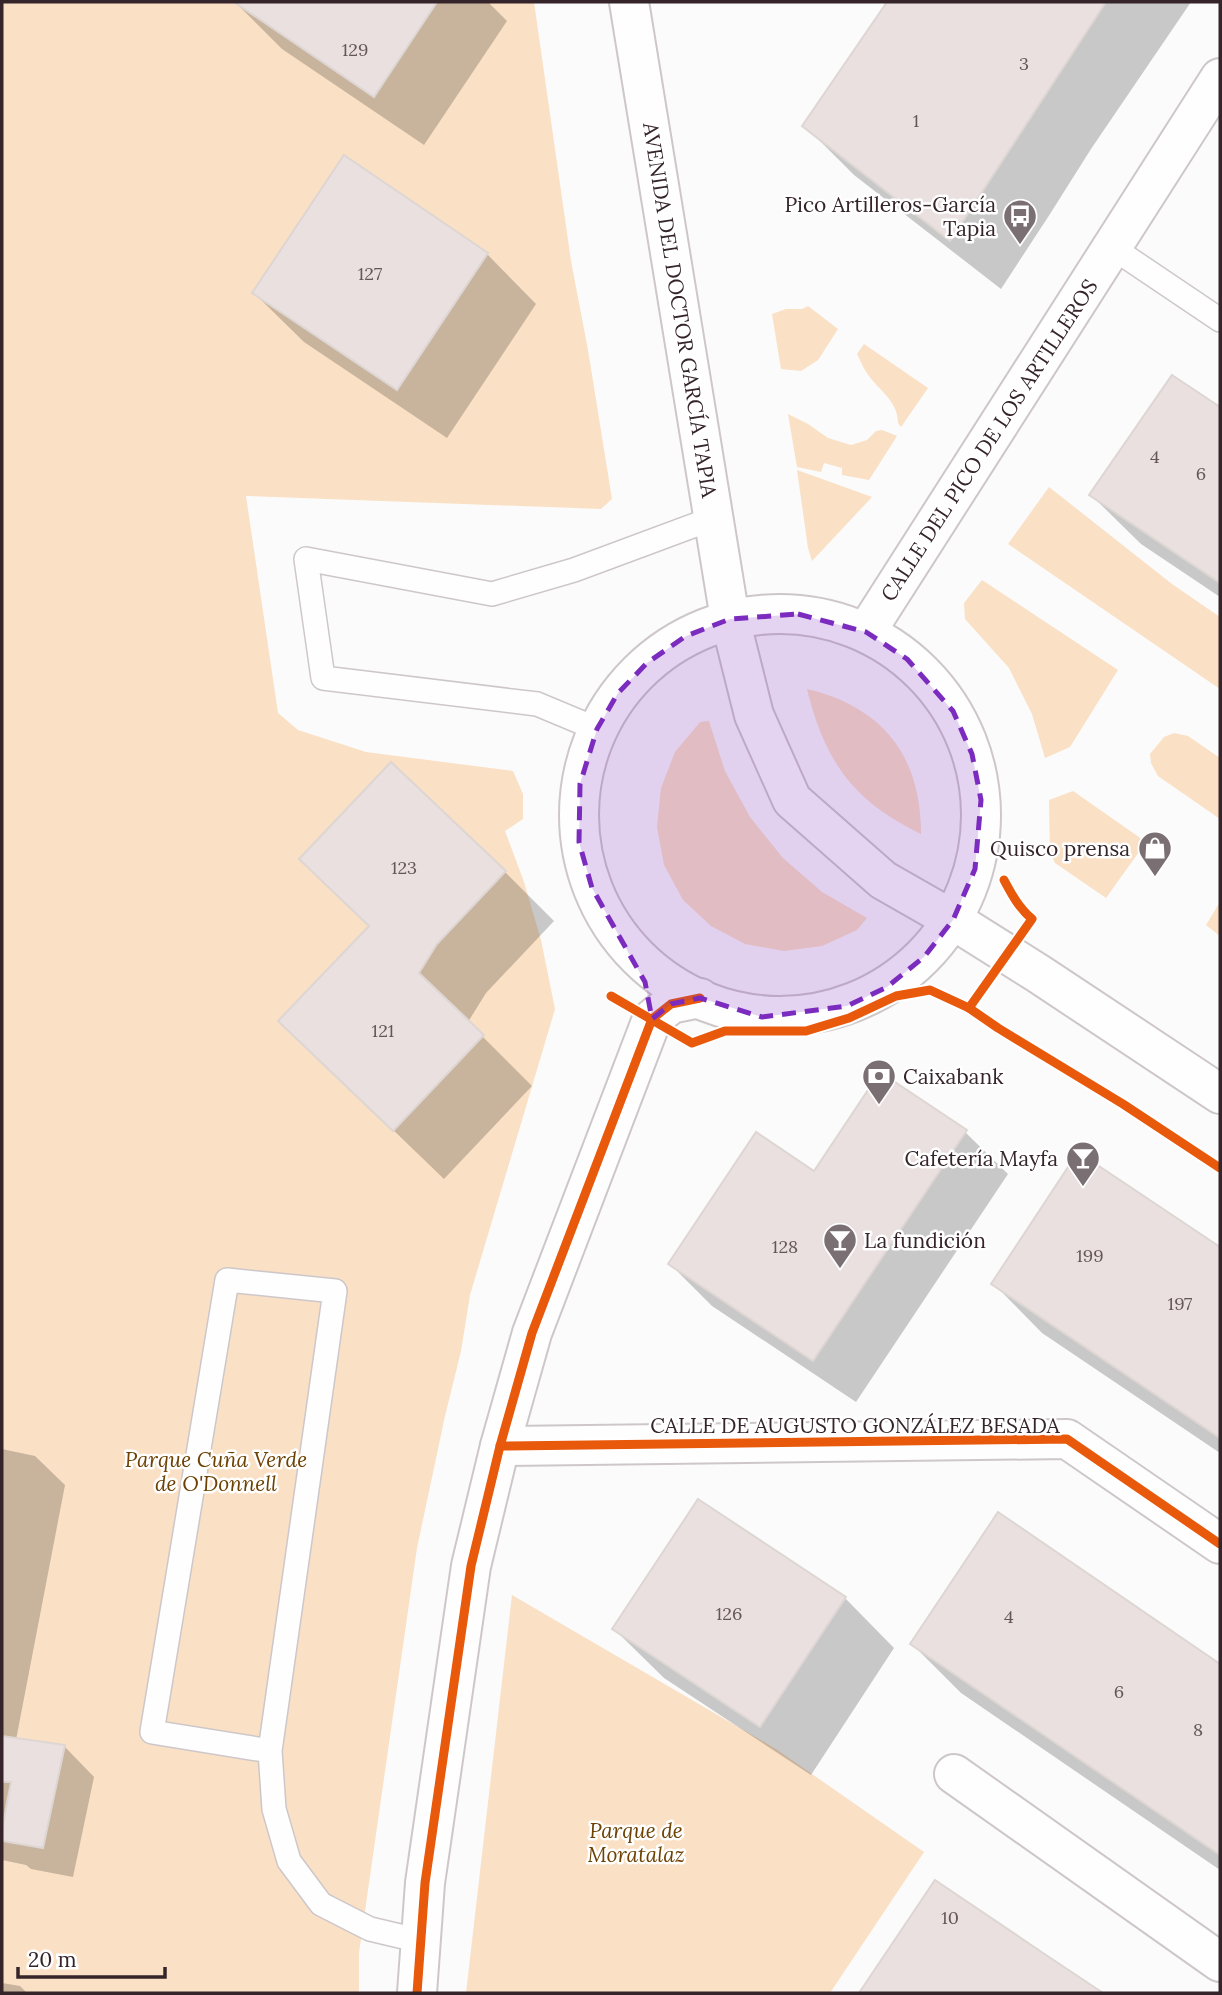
<svg xmlns="http://www.w3.org/2000/svg" width="1222" height="1995" font-family="Lora,serif">
<style>
.green{fill:#fae0c5}
.shadow{fill:#0003}
.building{fill:#e9e0df;stroke:#ddd6d3;stroke-width:2}
.lines{fill:none;stroke-linecap:round;stroke-linejoin:round}
.lane-casing{stroke:#cec7ca;stroke-width:26}
.street-casing{stroke:#cec7ca;stroke-width:42}
.secondary-casing{stroke:#cec7ca;stroke-width:42}
.lane{stroke:#fefefe;stroke-width:23}
.street{stroke:#fefefe;stroke-width:38}
.secondary{stroke:#fefefe;stroke-width:38}
.cycleway-casing{stroke:#fff;stroke-width:13}
.cycleway{stroke:#e8590c;stroke-width:9}
.marked{fill:#7b2cbf;fill-opacity:0.2;stroke:#7b2cbf;stroke-width:5;stroke-dasharray:14 9;stroke-linejoin:round}
.labels{text-anchor:middle;dominant-baseline:central;stroke-width:5;stroke-linejoin:round;paint-order:stroke}
.number-label{font-size:18px;fill:#645659}
.poi-label{font-size:21px;fill:#35252a;stroke:#fff;text-anchor:end}
.street-label{font-size:21px;fill:#35252a;stroke:#fff}
.park-label{font-size:21px;font-style:italic;fill:#6c4102;stroke:#fff}
</style>
<rect width="100%" height="100%" fill="#fbfbfb"/>
<g class="green">
<polygon points="2,2 534,2 571,261 588,350 612,499 601,509 246,496 278,713 298,730 366,752 513,771 523,794 523,819 505,831 524,882 541,940 555,1009 470,1295 461,1351 445,1416 417,1548 359,1953 359,1991 355,1993 2,1993"/>
<polygon points="808,306 838,329 818,360 801,371 781,369 772,314 786,309 802,309"/>
<path d="M864 344 928 388 901 427 898 423C898 399 876 389 865 370 862 365 860 360 857 354Z"/>
<polygon points="788,414 808,424 828,438 851,445 867,440 876,431 882,430 897,436 869,480 842,475 842,468 824,463 821,472 797,467"/>
<polygon points="797,470 872,497 812,561 808,548"/>
<polygon points="1049,487 1172,584 1220,617 1220,689 1008,544"/>
<polygon points="982,580 1118,670 1070,747 1045,758 1032,714 1009,668 965,619 964,603"/>
<path d="M807 689C883 707 921 756 921 834 853 801 825 762 807 689Z"/>
<polygon points="709,721 725,771 750,817 783,858 822,892 867,918 857,930 822,946 784,951 745,944 711,926 683,900 664,865 657,827 661,788 675,752 700,722"/>
<polygon points="1174,733 1188,736 1220,758 1220,819 1158,776 1151,763 1150,754 1164,737"/>
<polygon points="1073,791 1146,842 1106,898 1055,863 1050,852 1049,800"/>
<polygon points="1220,902 1220,936 1206,925"/>
<polygon points="512,1595 776,1749 924,1852 830,1993 466,1993"/>
</g>
<g class="shadow">
<polygon points="235,2 488,2 507,21 424,145 282,49"/>
<polygon points="889,2 1191,2 1091,149 1050,214 1001,289 854,175 804,125"/>
<polygon points="487,254 536,304 447,438 304,342 254,293"/>
<polygon points="1173,377 1220,409 1220,597 1141,544 1091,495"/>
<polygon points="505,872 554,921 486,993 468,1022 532,1086 444,1179 280,1021 370,927"/>
<polygon points="965,1132 1008,1174 856,1402 712,1306 670,1264 815,1173"/>
<polygon points="1078,1154 1220,1249 1220,1453 1042,1333 993,1283"/>
<polygon points="2,1449 35,1456 65,1485 16,1740 65,1747 94,1777 73,1877 31,1869 26,1865 2,1860"/>
<polygon points="998,1515 1220,1666 1220,1870 961,1693 912,1644"/>
<polygon points="845,1598 894,1648 811,1775 664,1678 614,1629"/>
<polygon points="935,1882 1100,1993 861,1993"/>
<polygon points="2,1983 20,1986 27,1993 2,1993"/>
</g>
<g class="building">
<polygon points="234,2 437,2 374,97"/>
<polygon points="887,2 1106,2 950,241 802,126"/>
<polygon points="344,155 488,253 397,390 252,293"/>
<polygon points="1172,375 1220,407 1220,583 1089,495"/>
<polygon points="391,762 506,871 437,944 419,973 484,1035 393,1131 278,1021 369,926 299,859"/>
<polygon points="880,1072 967,1130 813,1361 668,1264 756,1132 814,1171"/>
<polygon points="1078,1152 1220,1247 1220,1438 991,1284"/>
<polygon points="698,1499 846,1597 760,1727 612,1629"/>
<polygon points="998,1512 1220,1664 1220,1855 910,1644"/>
<polygon points="2,1736 65,1745 43,1848 2,1841 2,1829 11,1782 2,1782"/>
<polygon points="935,1880 1046,1955 1103,1993 859,1993"/>
</g>
<g class="lines">
<g class="lane-casing">
<g id="lane">
<polyline points="1113,248 1220,320"/>
<polyline points="597,729 537,704 323,678 306,559 492,594 574,570 714,518"/>
<polyline points="270,1751 152,1732 227,1280 335,1291 270,1751 274,1809 289,1861 321,1904 370,1929 421,1941"/>
</g>
</g>
<g class="street-casing">
<g id="street">
<polyline points="866,632 1220,78"/>
<polyline points="500,1446 1067,1439 1220,1544"/>
<polyline points="954,1774 1220,1962"/>
</g>
</g>
<g class="secondary-casing">
<g id="secondary">
<polyline points="629,2 730,619 754,715 792,800 883,880 953,920 1039,974 1220,1094"/>
<circle cx="780" cy="815" r="201"/>
<polyline points="417,1993 425,1883 471,1566 500,1446 532,1333 652,1019 671,1004 700,998"/>
</g>
</g>
<use href="#lane" class="lane"/>
<use href="#street" class="street"/>
<use href="#secondary" class="secondary"/>
<g class="cycleway-casing">
<g id="cycleway">
<polyline points="611,996 692,1043 725,1031 806,1031 849,1018 896,996 930,990 969,1008 998,1028 1123,1104 1220,1168"/>
<path d="M969 1008 1032 919C1019 908 1012 895 1004 880"/>
<polyline points="500,1446 1067,1439 1220,1544"/>
<polyline points="417,1993 425,1883 471,1566 500,1446 532,1333 652,1019 671,1004 700,998"/>
</g>
</g>
<use href="#cycleway" class="cycleway"/>
</g>
<path class="marked" d="M798 614 866 632 907 659 953 711 972 754 981 800 975 869 953 920 924 957 887 987 847 1006 762 1017 700 998 671 1004 652 1019 645 982 592 888 579 842 580 784 597 729 618 693 647 663 686 636 730 619Z"/>
<defs>
<g id="bus-pin" transform="scale(1.75)"><path d="M0 17L-7.5 6A9.5 9.5 0 1 1 7.5 6Z" fill="#7a7073" stroke="#fff"/><path d="M-5-6H5V4H4V6H2V4H-2V6H-4V4H-5ZM-3.5-4V0h7V-4ZM-3.5 1.2v1.5H-2V1.2ZM2 1.2v1.5H3.5V1.2Z" fill="#fff"/></g>
<g id="shop-pin" transform="scale(1.75)"><path d="M0 17L-7.5 6A9.5 9.5 0 1 1 7.5 6Z" fill="#7a7073" stroke="#fff"/><path d="M-5-2.5h2.3a2.7 3.5 0 0 1 5.4 0H5L5.5 6h-11ZM-1.5-2.5h3a1.5 2.3 0 0 0-3 0Z" fill="#fff"/></g>
<g id="bank-pin" transform="scale(1.75)"><path d="M0 17L-7.5 6A9.5 9.5 0 1 1 7.5 6Z" fill="#7a7073" stroke="#fff"/><path d="M-6-4H6V4H-6ZM0-2.3a2.3 2.3 0 1 0 0 4.6a2.3 2.3 0 1 0 0-4.6Z" fill="#fff"/></g>
<g id="bar-pin" transform="scale(1.75)"><path d="M0 17L-7.5 6A9.5 9.5 0 1 1 7.5 6Z" fill="#7a7073" stroke="#fff"/><path d="M-6-5H6L.8 .8V4.5H3.5V6h-7V4.5H-.8V.8Z" fill="#fff"/></g>
</defs>
<g fill-rule="evenodd">
<use href="#bus-pin" x="1020" y="216"/>
<use href="#shop-pin" x="1155" y="848"/>
<use href="#bank-pin" x="879" y="1076"/>
<use href="#bar-pin" x="1083" y="1158"/>
<use href="#bar-pin" x="840" y="1240"/>
</g>
<g class="labels">
<g class="number-label">
<text x="355" y="49">129</text>
<text x="1024" y="63">3</text>
<text x="916" y="120">1</text>
<text x="370" y="273">127</text>
<text x="1155" y="456">4</text>
<text x="1201" y="473">6</text>
<text x="404" y="867">123</text>
<text x="383" y="1030">121</text>
<text x="785" y="1246">128</text>
<text x="1090" y="1255">199</text>
<text x="1180" y="1303">197</text>
<text x="729" y="1613">126</text>
<text x="1009" y="1616">4</text>
<text x="1119" y="1691">6</text>
<text x="1198" y="1729">8</text>
<text x="950" y="1917">10</text>
</g>
<g class="poi-label">
<text x="996" y="204">Pico Artilleros-García<tspan x="996" dy="24">Tapia</tspan></text>
<text x="1130" y="848">Quisco prensa</text>
<text x="903" y="1076" text-anchor="start">Caixabank</text>
<text x="1058" y="1158">Cafetería Mayfa</text>
<text x="864" y="1240" text-anchor="start">La fundición</text>
</g>
<g class="street-label">
<text transform="translate(680 310) rotate(81)">AVENIDA DEL DOCTOR GARCÍA TAPIA</text>
<text transform="translate(989 440) rotate(-57)">CALLE DEL PICO DE LOS ARTILLEROS</text>
<text x="855" y="1425">CALLE DE AUGUSTO GONZÁLEZ BESADA</text>
</g>
<g class="park-label">
<text x="216" y="1459">Parque Cuña Verde<tspan x="216" dy="24">de O'Donnell</tspan></text>
<text x="636" y="1830">Parque de<tspan x="636" dy="24">Moratalaz</tspan></text>
</g>
</g>
<rect width="1222" height="1995" fill="none" stroke="#35252a" stroke-width="7"/>
<path d="M18 1967v10h147v-10" fill="none" stroke="#35252a" stroke-width="3.5"/>
<text x="28" y="1967" font-size="21" fill="#35252a" stroke="#ffffff" stroke-width="5" paint-order="stroke">20 m</text>
</svg>
